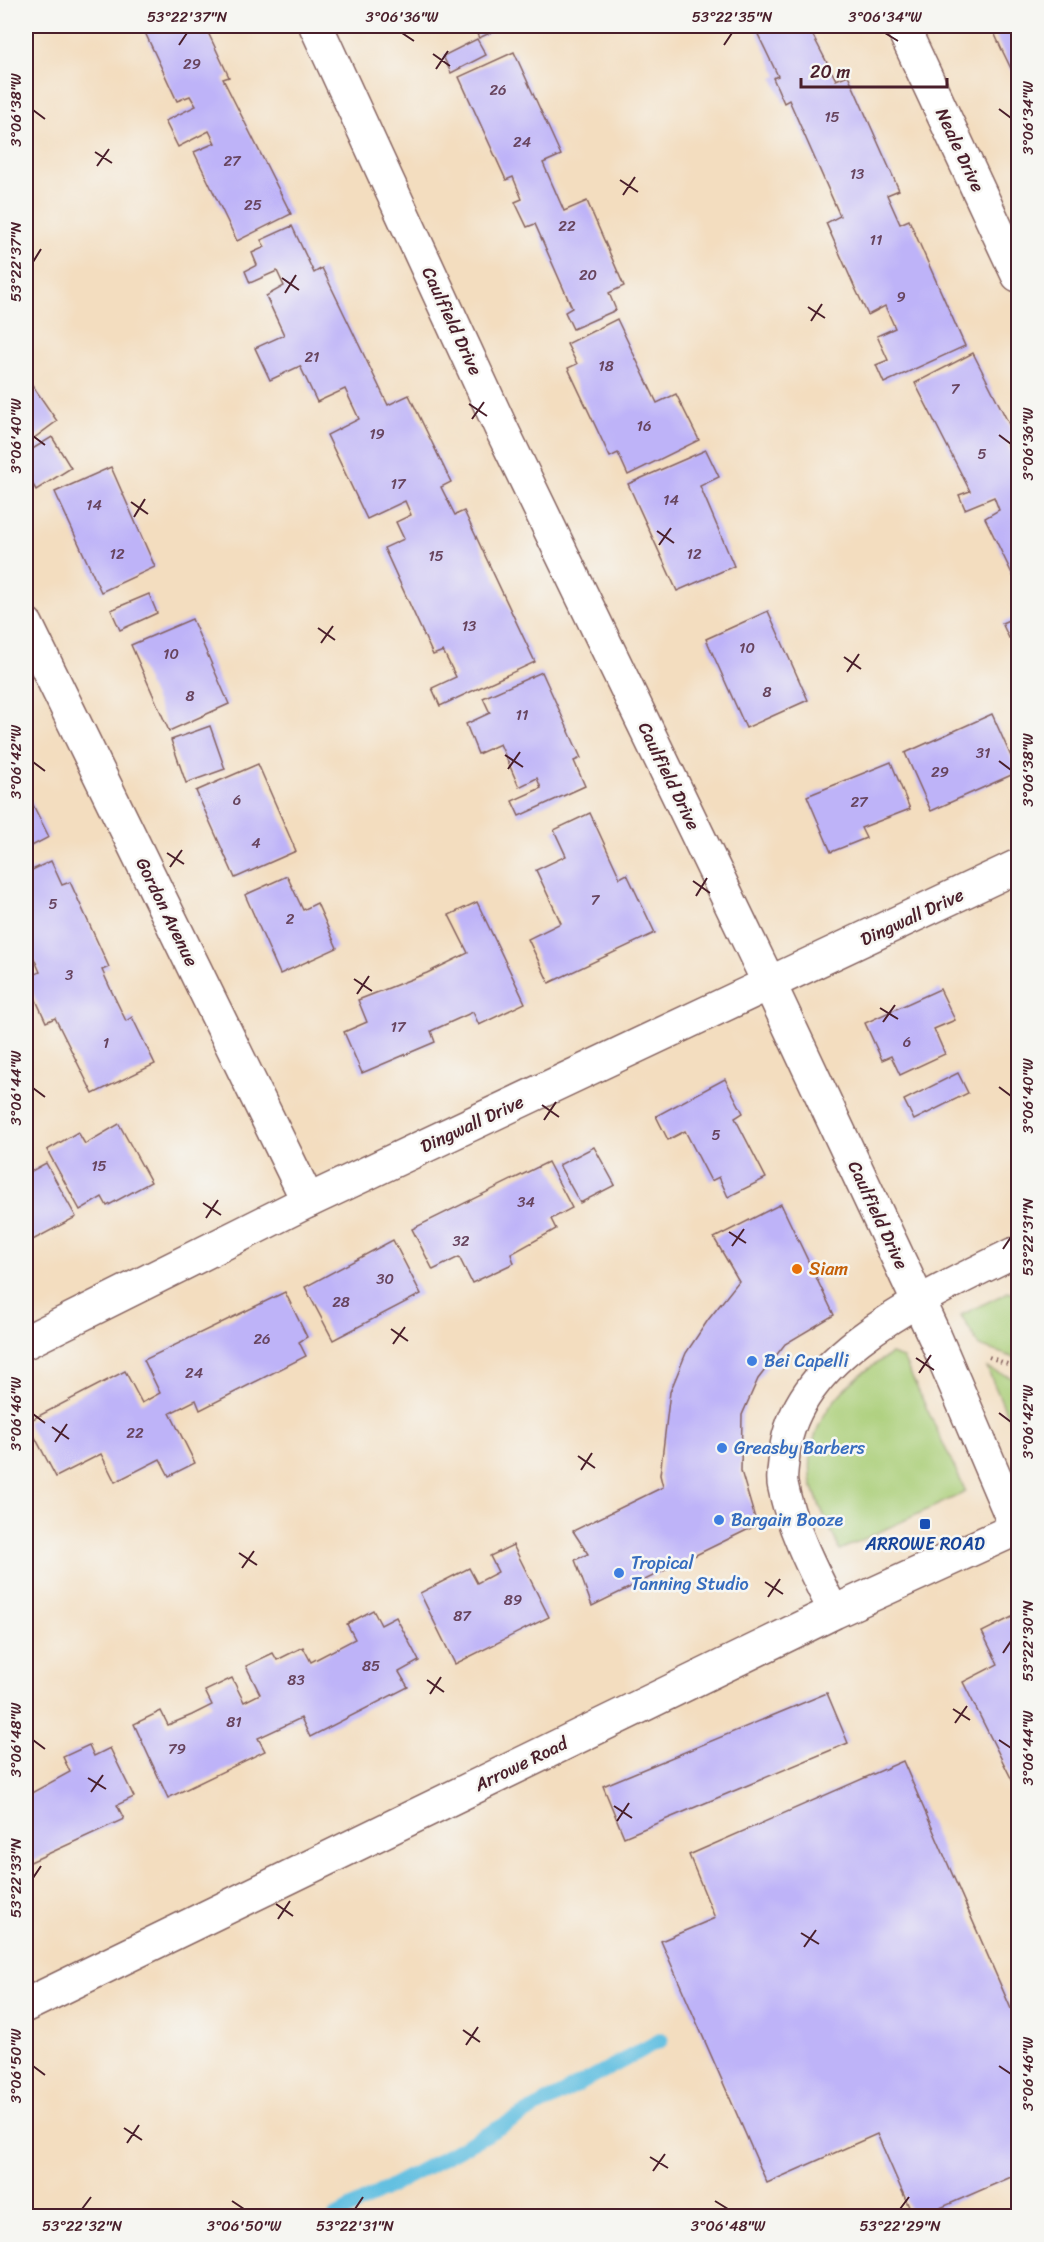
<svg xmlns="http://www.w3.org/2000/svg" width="1044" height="2242" font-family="Sriracha,sans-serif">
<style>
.green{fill:#a9cd76;stroke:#7a7650;stroke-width:1.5}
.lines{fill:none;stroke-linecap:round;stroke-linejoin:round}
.stream{stroke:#63c0e1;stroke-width:15}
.building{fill:#beb3f8}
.service-casing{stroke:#85625f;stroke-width:33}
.minor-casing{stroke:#85625f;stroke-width:36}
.tertiary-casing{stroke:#85625f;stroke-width:36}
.path{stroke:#85625f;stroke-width:4;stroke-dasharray:1.5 4.5;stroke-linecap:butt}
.service{stroke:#fff;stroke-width:30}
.minor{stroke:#fff;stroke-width:33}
.tertiary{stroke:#fff;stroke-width:33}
.ticks{fill:none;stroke:#4a1f2b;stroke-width:2}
.food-dot{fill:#e8710a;stroke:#f6f6f2;stroke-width:2}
.shop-dot{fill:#3f7fe0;stroke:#f6f6f2;stroke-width:2}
.transit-dot{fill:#1a4fb4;stroke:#f6f6f2;stroke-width:2}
.labels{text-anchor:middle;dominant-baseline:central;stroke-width:5;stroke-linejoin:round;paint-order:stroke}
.number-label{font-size:15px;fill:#67445e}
.street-label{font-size:18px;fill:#4a1f2b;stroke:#f6f6f2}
.food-label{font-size:18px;fill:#c56008;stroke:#f6f6f2;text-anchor:start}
.shop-label{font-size:18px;fill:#366cbe;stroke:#f6f6f2;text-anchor:start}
.transit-label{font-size:18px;fill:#164399;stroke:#f6f6f2}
.neatline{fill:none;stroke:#4a1f2b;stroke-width:2}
.ticks-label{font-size:15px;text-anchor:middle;fill:#4a1f2b}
</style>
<rect width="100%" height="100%" fill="#f6f6f2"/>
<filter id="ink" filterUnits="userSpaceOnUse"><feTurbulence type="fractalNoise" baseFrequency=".0167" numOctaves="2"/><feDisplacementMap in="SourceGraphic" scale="12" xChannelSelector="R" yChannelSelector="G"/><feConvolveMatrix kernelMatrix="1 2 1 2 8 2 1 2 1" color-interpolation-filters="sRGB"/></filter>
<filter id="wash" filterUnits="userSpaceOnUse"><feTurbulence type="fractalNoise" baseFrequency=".008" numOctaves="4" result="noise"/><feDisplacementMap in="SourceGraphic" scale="24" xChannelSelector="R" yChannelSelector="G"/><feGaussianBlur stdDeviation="1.35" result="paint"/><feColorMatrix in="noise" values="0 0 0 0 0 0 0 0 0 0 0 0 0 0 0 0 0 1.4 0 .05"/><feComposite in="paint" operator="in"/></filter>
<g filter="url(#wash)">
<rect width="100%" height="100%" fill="#f3ddbf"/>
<g class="green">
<polygon points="1008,1292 1018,1295 1018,1359 979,1346 961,1315"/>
<path d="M891 1354 903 1358 966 1492 840 1550C832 1532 812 1494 811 1477 805 1419 846 1381 891 1354Z"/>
<polygon points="987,1368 1018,1380 1018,1439"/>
</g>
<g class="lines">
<polyline class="stream" points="336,2216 661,2040"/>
</g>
<g id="blocks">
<g class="building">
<polygon points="142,26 205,26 229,77 223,79 291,214 237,241 194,152 215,143 209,131 178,147 165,121 196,106 190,96 177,101"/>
<polygon points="433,26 448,26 435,31"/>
<polygon points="473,26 505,26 479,38"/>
<polygon points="754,26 808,26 836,80 848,75 899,190 887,195 900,224 909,220 965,346 884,383 876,365 888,360 877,336 895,328 885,306 868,315 855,288 826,223 840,216 789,100 784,103 773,78 778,76"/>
<polygon points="991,26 1018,26 1018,83 1002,50"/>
<polygon points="477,39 486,55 451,73 443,56"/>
<polygon points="514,52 561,155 543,163 564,211 587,201 624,286 609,293 616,310 573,329 565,312 572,308 535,224 527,227 515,202 522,199 513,177 506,180 459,77"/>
<polygon points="292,226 314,273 322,268 388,405 409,395 451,482 441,487 455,515 464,511 535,662 440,706 432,688 456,677 443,651 433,655 384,548 404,539 396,522 411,515 405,501 367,519 327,435 359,419 345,389 317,402 300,366 270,380 255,348 284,335 266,296 284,286 277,271 250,283 245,271 257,265 252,253 265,247 261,240"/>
<polygon points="617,319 657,403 676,394 699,440 628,475 618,453 610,457 568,368 577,364 567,344"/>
<polygon points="973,353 1016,438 1007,443 1018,467 1018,586 985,518 999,510 994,497 965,509 959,495 970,491 915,383"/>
<polygon points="26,376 57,421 26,444"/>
<polygon points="52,437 71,468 36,490 26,473 26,453"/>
<polygon points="706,450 719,477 700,486 734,566 677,591 628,484"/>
<polygon points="111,467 155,567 101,592 55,492"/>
<polygon points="149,594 157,613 120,630 111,610"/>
<polygon points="768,611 808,700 746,728 706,639"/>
<polygon points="1018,616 1018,634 1009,638 1002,623"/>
<polygon points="192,619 229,704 169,731 131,645"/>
<polygon points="542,672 581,758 574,761 585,786 519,816 512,801 541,788 537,778 519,787 500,744 478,754 466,724 490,713 483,698"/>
<polygon points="992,714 1018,772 931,811 905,753"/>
<polygon points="210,726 225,769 186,783 171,740"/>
<polygon points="891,762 910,809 861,828 866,838 831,852 807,796"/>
<polygon points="258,764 296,851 235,878 196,791"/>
<polygon points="26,791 49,837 26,849"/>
<polygon points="590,813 620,878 627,874 655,933 549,983 528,939 561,923 536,870 566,856 554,830"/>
<polygon points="51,861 62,885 70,882 109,967 102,970 111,990 126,1021 132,1017 155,1064 93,1094 55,1018 46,1022 26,978 40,972 26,940 26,863 30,871"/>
<polygon points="287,876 303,910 317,903 337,948 280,974 245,895"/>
<polygon points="477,902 525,1003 479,1025 473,1012 431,1031 435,1042 362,1073 344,1032 367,1022 358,1000 427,973 468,953 449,915"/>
<polygon points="940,989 955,1020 934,1029 945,1054 900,1075 891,1056 882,1060 865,1023"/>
<polygon points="958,1073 968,1093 914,1120 904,1100"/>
<polygon points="725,1079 743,1113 735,1118 766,1178 728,1197 719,1177 711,1181 685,1131 668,1140 656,1116"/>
<polygon points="119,1124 151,1182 107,1206 102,1197 80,1210 47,1150 78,1132 85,1144"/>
<polygon points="594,1147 615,1185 580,1203 559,1165"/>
<polygon points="548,1162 572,1208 551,1219 556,1229 511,1254 514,1263 472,1283 459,1257 433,1270 412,1229"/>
<polygon points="46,1163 76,1217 29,1242 26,1235 26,1174"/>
<polygon points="781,1204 834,1315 785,1344 758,1379 742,1415 741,1471 757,1525 592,1606 575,1560 588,1554 573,1531 663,1487 660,1475 670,1392 686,1353 708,1320 739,1281 714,1238"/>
<polygon points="393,1240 421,1294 333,1340 305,1287"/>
<polygon points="285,1292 307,1337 299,1342 306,1356 200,1410 196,1400 170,1413 195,1463 169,1476 160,1459 115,1482 101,1454 56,1477 27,1422 125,1371 142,1403 160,1393 144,1360"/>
<polygon points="513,1545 549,1617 455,1664 420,1593 469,1568 477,1583 498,1572 490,1556"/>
<polygon points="373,1610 381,1625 396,1617 419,1661 399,1672 408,1687 310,1737 301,1718 258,1738 265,1751 168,1798 134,1724 161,1711 168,1725 192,1715 212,1705 205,1691 232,1678 244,1702 260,1694 246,1666 273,1653 277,1660 303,1647 311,1662 355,1639 347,1624"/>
<polygon points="1018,1614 1018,1792 963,1682 998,1664 982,1632"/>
<polygon points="827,1693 848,1743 624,1837 603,1786"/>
<polygon points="89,1745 94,1756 110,1748 134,1797 117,1805 124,1819 26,1864 26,1789 28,1795 70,1772 63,1757"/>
<polygon points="903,1761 1018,2025 1018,2174 922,2216 913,2216 877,2134 767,2183 661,1941 715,1918 689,1855"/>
</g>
</g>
</g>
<g filter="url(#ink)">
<use href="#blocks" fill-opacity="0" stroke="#85625f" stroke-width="1.5"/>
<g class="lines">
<g class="service-casing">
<path id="service" d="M834 1612C814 1572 792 1530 783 1486 781 1478 783 1467 784 1459 790 1355 931 1294 1013 1253L1018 1254"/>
</g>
<g class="minor-casing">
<g id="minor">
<polyline points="316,26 501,428 770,985 935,1337 1017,1529"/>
<polyline points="902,26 1018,275"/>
<polyline points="26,624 308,1201"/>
<polyline points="26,1342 308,1201 1018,866"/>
</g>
</g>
<g class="tertiary-casing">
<polyline id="tertiary" points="26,2005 834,1612 1018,1528"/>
</g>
<polyline class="path" points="989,1357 1018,1368"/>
<use href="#service" class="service"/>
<use href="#minor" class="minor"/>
<use href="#tertiary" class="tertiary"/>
</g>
</g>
<path class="ticks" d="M402 33 414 41M885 33 898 41M179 45 187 33M724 45 732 33M433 54 450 66M436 69 448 51M999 109 1011 118M33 110 45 119M95 152 112 163M97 166 109 149M620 180 638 192M623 195 635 177M33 262 41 249M282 278 299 290M285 293 296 275M808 307 825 318M811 321 822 304M469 404 487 416M472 419 484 402M999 435 1011 444M33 436 45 445M131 502 148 514M134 517 145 499M657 531 674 543M659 545 671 528M318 628 335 640M321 643 333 626M844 657 861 669M847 672 859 654M505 755 523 767M999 761 1011 770M33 762 45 771M508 769 520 752M167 853 184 864M170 867 182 850M693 881 710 893M696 896 707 878M354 979 372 991M357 994 369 976M880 1008 898 1019M883 1022 895 1005M999 1087 1011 1096M33 1088 45 1097M542 1105 559 1117M544 1120 556 1102M203 1203 221 1215M206 1218 218 1200M729 1232 746 1243M732 1246 744 1229M1003 1249 1011 1237M391 1329 408 1341M393 1344 405 1327M916 1358 934 1370M919 1373 931 1355M999 1413 1011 1422M33 1414 45 1423M52 1427 69 1439M55 1442 67 1424M578 1456 595 1468M581 1470 592 1453M239 1553 257 1565M242 1568 254 1551M765 1582 783 1594M768 1597 780 1579M1003 1653 1011 1641M427 1680 444 1692M430 1694 441 1677M953 1709 970 1720M955 1723 967 1706M33 1740 45 1749M999 1740 1011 1748M88 1778 106 1789M91 1792 103 1775M614 1806 632 1818M617 1821 629 1803M33 1878 41 1866M276 1904 293 1916M278 1919 290 1901M801 1933 819 1944M804 1947 816 1930M463 2030 480 2042M466 2045 478 2027M33 2066 45 2075M999 2066 1011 2074M124 2128 142 2140M127 2143 139 2125M650 2157 668 2168M653 2171 665 2154M232 2201 244 2209M715 2201 728 2209M82 2209 91 2197M355 2209 363 2197M900 2209 909 2197"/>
<circle class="food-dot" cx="797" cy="1269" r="6"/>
<g class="shop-dot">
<circle cx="752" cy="1361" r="6"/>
<circle cx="722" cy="1448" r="6"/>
<circle cx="719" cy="1520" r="6"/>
<circle cx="619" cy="1573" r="6"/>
</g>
<rect class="transit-dot" x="919" y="1518" width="12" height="12" rx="3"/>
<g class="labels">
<g class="number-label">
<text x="192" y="64">29</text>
<text x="498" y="90">26</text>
<text x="832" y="117">15</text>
<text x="522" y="142">24</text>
<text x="232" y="161">27</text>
<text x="857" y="174">13</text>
<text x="253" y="205">25</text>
<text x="567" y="226">22</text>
<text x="876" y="240">11</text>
<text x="588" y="275">20</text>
<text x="901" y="297">9</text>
<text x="312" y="357">21</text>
<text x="606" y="366">18</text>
<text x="955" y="389">7</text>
<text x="644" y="426">16</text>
<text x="377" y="434">19</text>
<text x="982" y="454">5</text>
<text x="398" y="484">17</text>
<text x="671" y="500">14</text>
<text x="94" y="505">14</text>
<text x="117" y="554">12</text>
<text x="694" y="554">12</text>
<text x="436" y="556">15</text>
<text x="469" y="626">13</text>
<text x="747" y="648">10</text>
<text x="171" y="654">10</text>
<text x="767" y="692">8</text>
<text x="190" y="696">8</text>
<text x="522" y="715">11</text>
<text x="983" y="753">31</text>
<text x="940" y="772">29</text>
<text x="237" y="800">6</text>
<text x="859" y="802">27</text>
<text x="256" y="843">4</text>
<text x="595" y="900">7</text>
<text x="53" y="904">5</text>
<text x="290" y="919">2</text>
<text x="69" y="975">3</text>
<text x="398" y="1027">17</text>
<text x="907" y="1042">6</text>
<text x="106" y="1043">1</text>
<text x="716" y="1135">5</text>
<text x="99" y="1166">15</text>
<text x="526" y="1202">34</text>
<text x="461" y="1241">32</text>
<text x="385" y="1279">30</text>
<text x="341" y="1302">28</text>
<text x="262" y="1339">26</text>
<text x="194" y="1373">24</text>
<text x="135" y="1433">22</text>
<text x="513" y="1600">89</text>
<text x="462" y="1616">87</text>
<text x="371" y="1666">85</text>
<text x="296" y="1680">83</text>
<text x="234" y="1722">81</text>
<text x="177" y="1749">79</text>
</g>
<g class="street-label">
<text transform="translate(960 150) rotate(65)">Neale Drive</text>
<text transform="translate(452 321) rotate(65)">Caulfield Drive</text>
<text transform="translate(669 776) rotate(64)">Caulfield Drive</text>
<text transform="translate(167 912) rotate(64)">Gordon Avenue</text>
<text transform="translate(912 917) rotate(-25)">Dingwall Drive</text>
<text transform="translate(472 1124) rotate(-25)">Dingwall Drive</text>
<text transform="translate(878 1215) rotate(65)">Caulfield Drive</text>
<text transform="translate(521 1764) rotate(-26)">Arrowe Road</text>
</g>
<g class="food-label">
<text x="809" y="1269">Siam</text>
</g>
<g class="shop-label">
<text x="764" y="1361">Bei Capelli</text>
<text x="734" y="1448">Greasby Barbers</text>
<text x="731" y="1520">Bargain Booze</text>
<text x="631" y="1563">Tropical<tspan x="631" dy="21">Tanning Studio</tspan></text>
</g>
<g class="transit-label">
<text x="925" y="1544">ARROWE ROAD</text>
</g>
</g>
<rect width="1044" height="2242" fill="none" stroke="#f6f6f2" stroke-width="66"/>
<path d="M801 78v9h146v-9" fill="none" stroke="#4a1f2b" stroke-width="3"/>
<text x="810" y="78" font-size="18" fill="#4a1f2b" stroke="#f6f6f2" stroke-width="4.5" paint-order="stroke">20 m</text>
<rect x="33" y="33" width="978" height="2176" class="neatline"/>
<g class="ticks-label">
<text x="187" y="22">53°22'37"N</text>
<text x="402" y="22">3°06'36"W</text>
<text x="732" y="22">53°22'35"N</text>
<text x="885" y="22">3°06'34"W</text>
<text transform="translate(16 110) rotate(-90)" y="5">3°06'38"W</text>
<text transform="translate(1028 118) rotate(-90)" y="5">3°06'34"W</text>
<text transform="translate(16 262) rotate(-90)" y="5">53°22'37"N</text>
<text transform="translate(16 436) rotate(-90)" y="5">3°06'40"W</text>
<text transform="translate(1028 444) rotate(-90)" y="5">3°06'36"W</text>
<text transform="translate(16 762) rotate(-90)" y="5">3°06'42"W</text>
<text transform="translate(1028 770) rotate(-90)" y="5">3°06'38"W</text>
<text transform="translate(16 1088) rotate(-90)" y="5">3°06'44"W</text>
<text transform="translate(1028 1096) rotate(-90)" y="5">3°06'40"W</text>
<text transform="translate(1028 1237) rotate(-90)" y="5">53°22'31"N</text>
<text transform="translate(16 1414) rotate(-90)" y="5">3°06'46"W</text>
<text transform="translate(1028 1422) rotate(-90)" y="5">3°06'42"W</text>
<text transform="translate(1028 1641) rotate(-90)" y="5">53°22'30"N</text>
<text transform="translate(16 1740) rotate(-90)" y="5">3°06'48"W</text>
<text transform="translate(1028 1748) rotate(-90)" y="5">3°06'44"W</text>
<text transform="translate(16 1878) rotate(-90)" y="5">53°22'33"N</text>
<text transform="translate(16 2066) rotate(-90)" y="5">3°06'50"W</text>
<text transform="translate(1028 2074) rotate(-90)" y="5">3°06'46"W</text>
<text x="82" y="2231">53°22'32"N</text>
<text x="244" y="2231">3°06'50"W</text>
<text x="355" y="2231">53°22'31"N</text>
<text x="728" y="2231">3°06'48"W</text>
<text x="900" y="2231">53°22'29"N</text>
</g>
</svg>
